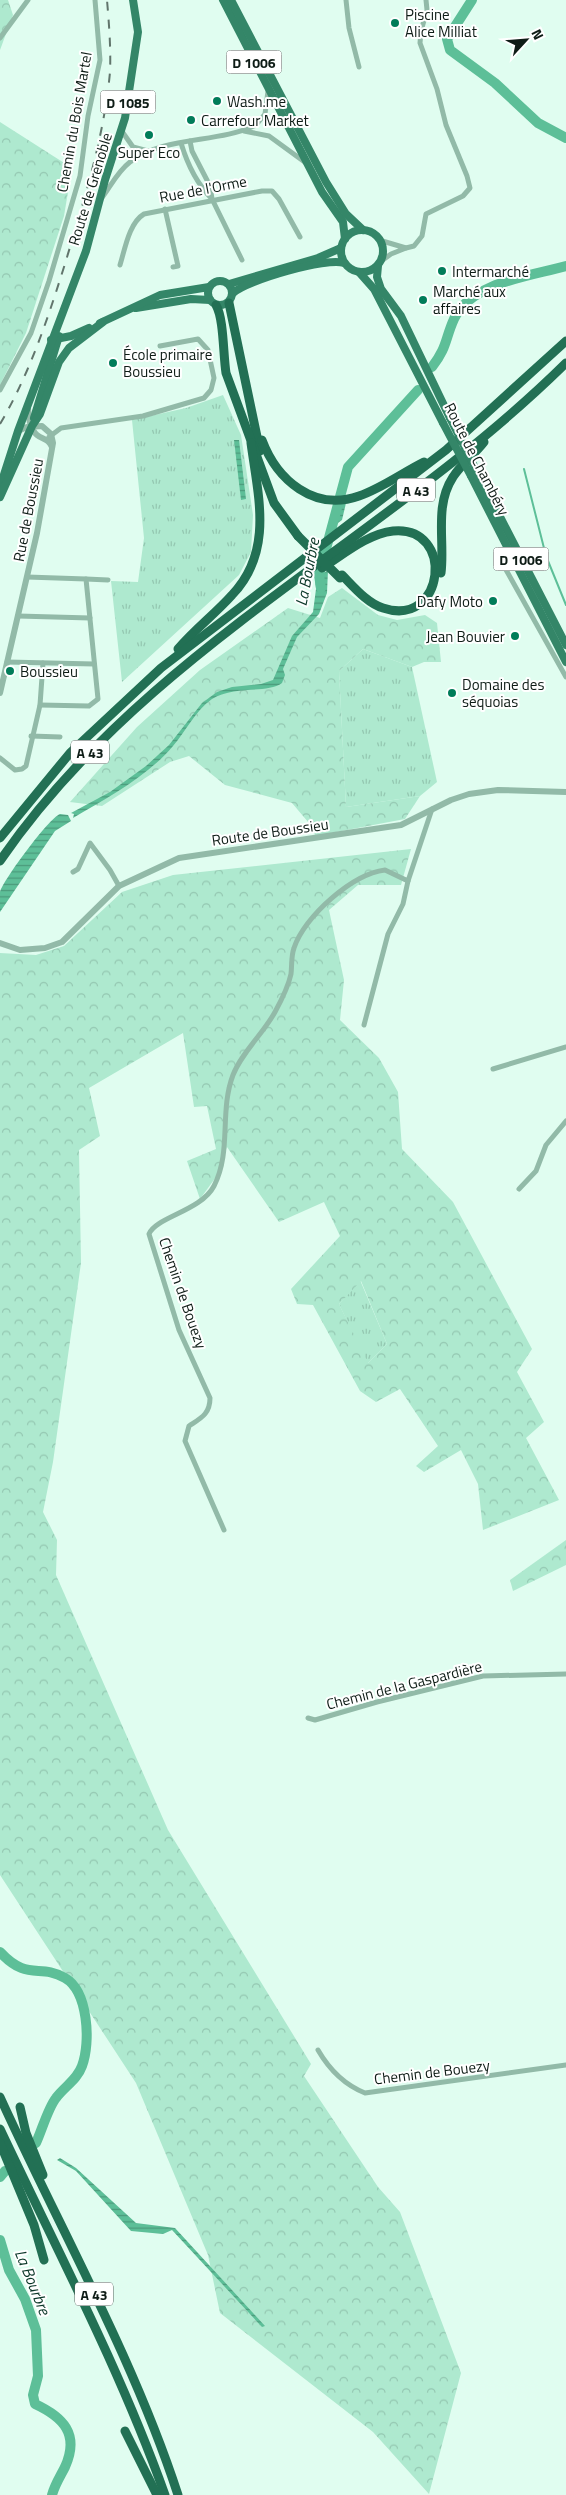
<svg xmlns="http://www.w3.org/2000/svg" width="566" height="2495" font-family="'Titillium Web',sans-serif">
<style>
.grass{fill:url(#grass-tufts)}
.forest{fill:url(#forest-crowns);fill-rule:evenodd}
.water{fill:url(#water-rules)}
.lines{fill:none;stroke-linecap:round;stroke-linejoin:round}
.stream{stroke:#5dbf98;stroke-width:2}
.river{stroke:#5dbf98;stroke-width:10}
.minor{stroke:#92baa8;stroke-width:5}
.tertiary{stroke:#92baa8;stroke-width:6}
.primary{stroke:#348668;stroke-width:8}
.motorway{stroke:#227054;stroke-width:9}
.rail{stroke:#61756c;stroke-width:2;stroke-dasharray:9 9;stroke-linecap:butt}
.primary-bridge{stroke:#348668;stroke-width:8}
.motorway-bridge{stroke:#227054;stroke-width:9}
.poi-dot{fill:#017c59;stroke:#fff;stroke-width:2}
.labels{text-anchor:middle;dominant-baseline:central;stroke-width:4;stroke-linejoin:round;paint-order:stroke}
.shield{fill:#fff;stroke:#56605c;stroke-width:1}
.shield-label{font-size:14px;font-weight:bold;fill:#0e1c16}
.poi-label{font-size:15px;fill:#0e1c16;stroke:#fff;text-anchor:start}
.street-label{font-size:15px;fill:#0e1c16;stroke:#fff}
.water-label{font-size:16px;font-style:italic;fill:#093627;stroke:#fff}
</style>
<defs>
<pattern id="grass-tufts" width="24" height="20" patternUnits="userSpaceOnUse" patternTransform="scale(1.25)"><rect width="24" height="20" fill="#aee9cf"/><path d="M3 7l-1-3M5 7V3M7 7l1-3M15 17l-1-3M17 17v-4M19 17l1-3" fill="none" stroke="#94c7b1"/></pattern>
<pattern id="forest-crowns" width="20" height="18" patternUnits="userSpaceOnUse" patternTransform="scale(1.25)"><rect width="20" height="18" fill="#aee9cf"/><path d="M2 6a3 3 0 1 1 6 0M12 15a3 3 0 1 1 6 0" fill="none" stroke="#94c7b1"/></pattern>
<pattern id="water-rules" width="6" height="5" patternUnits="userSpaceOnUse" patternTransform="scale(1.25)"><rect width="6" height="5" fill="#5dbf98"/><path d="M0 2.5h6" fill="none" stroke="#4b9a7b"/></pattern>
</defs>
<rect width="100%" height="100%" fill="#e0fdf0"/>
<g class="grass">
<polygon points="223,395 241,435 253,515 251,552 239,575 122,682 111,581 138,582 144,538 132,420 186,408"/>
<polygon points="363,649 412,667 437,782 420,796 346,807 339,671"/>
<polygon points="360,1280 387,1344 367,1364 339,1304"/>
<polygon points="41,2295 48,2310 40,2313 34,2299"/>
</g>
<g class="forest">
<polygon points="0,0 8,0 13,15 0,50"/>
<polygon points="0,122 72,168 64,216 26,333 0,385"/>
<polygon points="342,588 378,615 397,620 425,615 437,623 441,662 424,662 412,667 363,649 339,671 346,807 420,796 405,819 315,836 314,829 292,803 225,785 189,756 170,762 102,806 70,802 137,727 200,670 288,608 320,618 328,597"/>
<path d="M411 849 401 885H358L329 910 344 980 340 1020 379 1058 398 1092 402 1149 453 1202 532 1349 517 1372 544 1422 526 1438 559 1500 483 1530 478 1484 461 1450 424 1472 416 1466 438 1446 400 1389 376 1402 360 1391 313 1305 297 1304 291 1289 340 1236 324 1202 279 1222 227 1147 216 1177 200 1199 187 1161 216 1149 207 1106 194 1107 183 1033 89 1088 100 1136 79 1150 81 1263 53 1462 43 1512 57 1540 56 1575 168 1830 311 2064 304 2076 378 2187 400 2212 461 2373 429 2494 373 2432 220 2313 208 2255 136 2083 0 1875V953L36 955 64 946 122 892 173 875ZM361 1281 387 1344 368 1363 339 1304Z"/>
<polygon points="566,1540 566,1565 513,1591 510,1580"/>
</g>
<g class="water">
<polygon points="234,440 239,440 246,499 241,500"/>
<polygon points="334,503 346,503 342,520 327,531"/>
<path d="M328 570 327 593 319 614 297 637 283 669 285 675 282 683C267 694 235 685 212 699 195 711 186 731 173 746 148 776 107 798 73 818L74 814 71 813 110 792 146 766 169 745 202 703 217 692 232 687 261 684 273 680 292 636 313 612 316 589 315 579Z"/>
<path d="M60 814 68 815 71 821 55 831 0 912C0 906 0 897 0 892 4 879 49 818 60 814Z"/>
<polygon points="60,2158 76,2168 136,2223 175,2228 265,2326 262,2327 172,2230 163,2234 131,2231 76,2171 57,2160"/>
</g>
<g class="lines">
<polyline class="stream" points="524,469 546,556 566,605"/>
<g class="river">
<polyline points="472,0 447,39 450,50 495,83 538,123 566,138"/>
<path d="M432 367C447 348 445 339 454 319 471 282 531 276 566 266"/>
<polyline points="321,588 319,575 348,467 418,390"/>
<path d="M0 1952C28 1982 39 1963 65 1978 88 1991 91 2042 82 2066 77 2080 65 2086 56 2098 48 2108 42 2130 36 2143"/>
<polyline points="0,2177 5,2171"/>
<path d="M0 2240 9 2270 25 2299 36 2330 38 2376 33 2395 35 2404C63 2417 80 2434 65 2467 60 2477 55 2484 52 2495"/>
</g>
<g class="minor">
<polyline points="346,0 349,28 359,67"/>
<polyline points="0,38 28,0"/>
<polyline points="121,130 133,147 148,151"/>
<polyline points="244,131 269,136 306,163"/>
<polyline points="190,141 192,151 210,186 212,199 242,260"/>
<path d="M181 143C187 163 197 184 212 199"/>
<path d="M101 199C111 186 117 172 130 162 165 135 217 144 256 125L265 114 268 91"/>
<polyline points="165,209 178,266 173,267"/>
<polyline points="379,240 406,248 391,254 380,262"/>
<polyline points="406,248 414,246 422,236 426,214 463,196 470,188 467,176 446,125 437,89 420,43 421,31 427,10 426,0"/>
<path d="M120 265C125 249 129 223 144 214L262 191H272L279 199 300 237"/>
<polyline points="0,390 31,333 49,281 80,176 88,116 100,60 95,0"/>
<polyline points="49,437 61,428 143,416 204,398 211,390 214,378 208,350 198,339 160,346"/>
<polyline points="496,552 566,677"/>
<polyline points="27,577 86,579 98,699 89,706 40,705"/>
<polyline points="86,579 108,580"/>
<polyline points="18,616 90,618"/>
<polyline points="7,662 94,664"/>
<polyline points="31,736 60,737"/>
<polyline points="0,758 15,770 22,769 26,766 40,705 43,663"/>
<polyline points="73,872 78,869 90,843 110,870 119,886"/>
<polyline points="364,1025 388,934 403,904 408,881"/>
<polyline points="493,1069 566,1047"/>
<polyline points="519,1189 536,1171 546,1145 566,1121"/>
<path d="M224 1530 185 1441 189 1426C201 1418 210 1414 210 1398L179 1330 149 1234C156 1217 201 1211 214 1186 232 1151 219 1112 233 1075 242 1052 263 1034 275 1012 281 1001 288 988 291 974 292 966 291 956 294 948 304 917 352 874 385 870L408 881 432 809"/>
<polyline points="308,1718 315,1720 377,1702 483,1676 566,1674"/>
<path d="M318 2050C329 2069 345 2085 365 2093L566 2065"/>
</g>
<g class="tertiary">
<path d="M28 408C28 416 30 429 37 435 43 440 48 438 52 447"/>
<polyline points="0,693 37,533 53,443 51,434 42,426 27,427 18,431"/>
<polyline points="0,943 20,950 45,948 62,942 119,886 179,858 401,825 451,800 469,794 498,790 566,792"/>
</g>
<g class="primary">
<polyline points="223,0 322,192 343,222 345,239"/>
<polyline points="231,0 326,182 346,214 363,230"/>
<circle cx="362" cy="251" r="21"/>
<polyline points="378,266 377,277 381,289 401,316 450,418"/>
<polyline points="359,272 374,289 443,423"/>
<circle cx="220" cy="293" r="12"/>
<polyline points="229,284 318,258 341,248"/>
<path d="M233 293C247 280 327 257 344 263"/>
<polyline points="136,308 191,299 210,300"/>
<polyline points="100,323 160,295 209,287"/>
<polyline points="51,340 71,336 89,328"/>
<polyline points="34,418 59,336"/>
<polyline points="477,472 566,645"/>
<polyline points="471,476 566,662"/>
<polyline points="0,487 18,431 86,251 105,180 125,118 138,32 133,0"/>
<polyline points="0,497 32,426 40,414 59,362 69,348 103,322"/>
</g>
<g class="motorway">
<polyline points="229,303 260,451"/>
<path d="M216 305C224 319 223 354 226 373L274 503 298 536"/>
<path d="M262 440C277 480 314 512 359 496 382 488 402 473 424 462"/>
<path d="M322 568C343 555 367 534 393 531 456 525 445 629 383 608 367 603 354 587 342 575"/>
<path d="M441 573C445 541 434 506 453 477 461 464 474 455 484 442"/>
<path d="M178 649C195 629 215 614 232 595 274 551 258 496 251 443"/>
<polyline points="0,838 70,753 161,668 446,450 566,341"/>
<path d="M0 861C145 649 387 540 566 363"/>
<path d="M0 2097C60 2229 133 2357 178 2495"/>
<polyline points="20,2107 26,2133 43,2175"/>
<path d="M0 2129C57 2250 120 2369 165 2495"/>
<polyline points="0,2143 34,2225 44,2260"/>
<polyline points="125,2431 157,2495"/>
</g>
<path class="rail" d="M0 424C29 375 47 321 64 267 83 204 104 138 110 72 111 48 109 24 107 0"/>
<g class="primary-bridge">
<polyline points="450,418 477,472"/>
<polyline points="443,423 471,476"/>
</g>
<polyline class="motorway-bridge" points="298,536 340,578"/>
</g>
<g class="poi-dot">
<circle cx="395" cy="23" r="5"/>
<circle cx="217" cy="101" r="5"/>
<circle cx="191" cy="120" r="5"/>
<circle cx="149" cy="135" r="5"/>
<circle cx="442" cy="271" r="5"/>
<circle cx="423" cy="300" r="5"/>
<circle cx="113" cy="363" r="5"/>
<circle cx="493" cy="601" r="5"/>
<circle cx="515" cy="636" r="5"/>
<circle cx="10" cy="671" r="5"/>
<circle cx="452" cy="693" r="5"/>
</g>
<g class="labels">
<g class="shield">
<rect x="226.5" y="50.5" width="55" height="23" rx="4"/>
<rect x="100.5" y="90.5" width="55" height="23" rx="4"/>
<rect x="397" y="478.5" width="38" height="23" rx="4"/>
<rect x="493.5" y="547.5" width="55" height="23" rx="4"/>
<rect x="71" y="740.5" width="38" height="23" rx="4"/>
<rect x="75" y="2282.5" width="38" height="23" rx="4"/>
</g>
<g class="shield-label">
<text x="254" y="62">D 1006</text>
<text x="128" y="102">D 1085</text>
<text x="416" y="490">A 43</text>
<text x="521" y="559">D 1006</text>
<text x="90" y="752">A 43</text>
<text x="94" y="2294">A 43</text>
</g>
<g class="poi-label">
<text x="405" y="14">Piscine<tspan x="405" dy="17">Alice Milliat</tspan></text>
<text x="227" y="101">Wash.me</text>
<text x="201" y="120">Carrefour Market</text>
<text x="149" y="152" text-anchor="middle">Super Eco</text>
<text x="452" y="271">Intermarché</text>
<text x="433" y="291">Marché aux<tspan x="433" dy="17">affaires</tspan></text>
<text x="123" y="354">École primaire<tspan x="123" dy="17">Boussieu</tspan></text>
<text x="483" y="601" text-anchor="end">Dafy Moto</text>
<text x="505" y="636" text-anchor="end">Jean Bouvier</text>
<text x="20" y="671">Boussieu</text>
<text x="462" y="684">Domaine des<tspan x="462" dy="17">séquoias</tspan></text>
</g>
<g class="street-label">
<text transform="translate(74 122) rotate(-80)">Chemin du Bois Martel</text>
<text transform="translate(90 189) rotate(-73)">Route de Grenoble</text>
<text transform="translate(203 189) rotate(-11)">Rue de l'Orme</text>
<text transform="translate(477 459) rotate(63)">Route de Chambéry</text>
<text transform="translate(28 510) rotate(-79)">Rue de Boussieu</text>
<text transform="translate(270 832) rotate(-8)">Route de Boussieu</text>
<text transform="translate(183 1293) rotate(71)">Chemin de Bouezy</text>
<text transform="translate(404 1685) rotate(-14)">Chemin de la Gaspardière</text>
<text transform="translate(432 2072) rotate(-7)">Chemin de Bouezy</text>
</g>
<g class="water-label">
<text transform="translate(307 572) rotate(-79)">La Bourbre</text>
<text transform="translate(33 2282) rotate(68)">La Bourbre</text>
</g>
</g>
<g transform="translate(526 40) rotate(64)" stroke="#ffffff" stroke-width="4" paint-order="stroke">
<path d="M0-4L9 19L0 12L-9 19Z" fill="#0e1c16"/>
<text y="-8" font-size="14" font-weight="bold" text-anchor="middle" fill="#0e1c16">N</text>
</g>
</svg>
